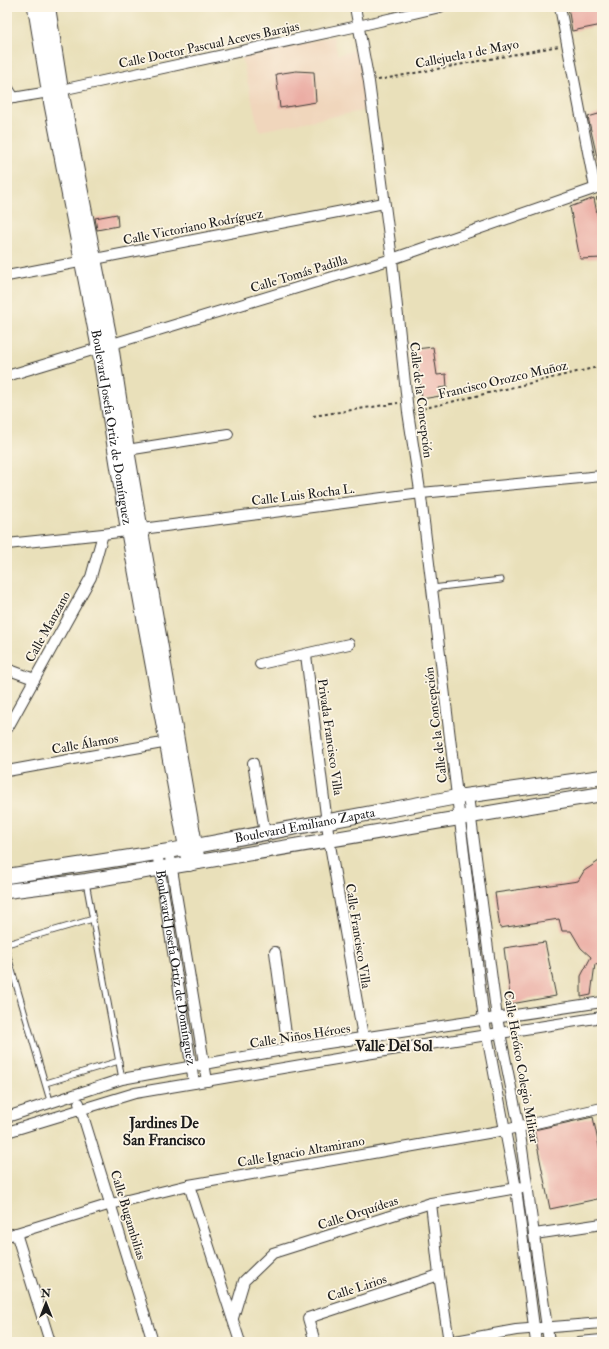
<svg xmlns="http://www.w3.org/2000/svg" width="609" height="1349" font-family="'IM FELL Double Pica',serif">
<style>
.built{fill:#f0d6bc}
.building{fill:#ebada4}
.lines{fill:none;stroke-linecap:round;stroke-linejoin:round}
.lane-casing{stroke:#3b3934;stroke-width:7}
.street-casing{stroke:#3b3934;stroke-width:12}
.secondary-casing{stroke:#3b3934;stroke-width:16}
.path{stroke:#3b3934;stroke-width:2;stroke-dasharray:3 3;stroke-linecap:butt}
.lane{stroke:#fff;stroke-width:5}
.street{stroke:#fff;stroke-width:10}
.secondary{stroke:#fff;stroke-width:14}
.labels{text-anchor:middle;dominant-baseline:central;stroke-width:3.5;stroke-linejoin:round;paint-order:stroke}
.street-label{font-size:13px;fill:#1c1c1c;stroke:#fcf5e5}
.quarter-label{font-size:15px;font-weight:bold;fill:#1c1c1c;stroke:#fcf5e5}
</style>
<rect width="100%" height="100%" fill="#fcf5e5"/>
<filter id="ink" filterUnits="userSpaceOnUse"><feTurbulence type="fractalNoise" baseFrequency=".025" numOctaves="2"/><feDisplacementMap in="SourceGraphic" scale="8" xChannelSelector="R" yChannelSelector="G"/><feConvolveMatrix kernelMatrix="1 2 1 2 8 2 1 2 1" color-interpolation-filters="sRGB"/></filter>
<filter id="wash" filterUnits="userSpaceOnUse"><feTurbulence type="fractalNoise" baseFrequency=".012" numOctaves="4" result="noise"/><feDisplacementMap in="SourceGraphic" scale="16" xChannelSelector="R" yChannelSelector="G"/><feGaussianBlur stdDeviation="0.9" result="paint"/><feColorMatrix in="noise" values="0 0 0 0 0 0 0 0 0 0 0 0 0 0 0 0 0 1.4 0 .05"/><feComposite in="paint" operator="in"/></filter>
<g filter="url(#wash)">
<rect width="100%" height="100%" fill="#e9e0ba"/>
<polygon class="built" points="333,36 338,55 358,49 367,110 259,131 242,58"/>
<g id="blocks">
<g class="building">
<polygon points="568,7 602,7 602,25 572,31"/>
<polygon points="296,71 314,72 316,102 280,108 276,74"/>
<polygon points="602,113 602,165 599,166 588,117"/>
<polygon points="594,198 602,239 602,258 580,259 570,207"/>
<polygon points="117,214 118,226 97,230 95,218"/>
<polygon points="433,347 437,375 446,374 447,387 439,388 440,396 422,399 416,349"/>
<polygon points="602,859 602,967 595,964 591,995 581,997 581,976 591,957 581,948 571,931 562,931 559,919 500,928 495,893 578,881 584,871"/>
<polygon points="545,942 556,996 511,1004 504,948"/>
<polygon points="593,1117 602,1161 602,1198 550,1209 534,1130"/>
</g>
</g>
</g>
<g filter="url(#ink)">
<use href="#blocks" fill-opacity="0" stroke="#3b3934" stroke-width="1"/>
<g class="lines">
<g class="lane-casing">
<g id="lane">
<polyline points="432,588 501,580"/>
<polyline points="86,882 122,1079"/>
<polyline points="7,944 93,919"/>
<polyline points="7,953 51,1104"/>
<polyline points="46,1083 119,1061"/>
</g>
</g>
<g class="street-casing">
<g id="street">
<polyline points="355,7 369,82 392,259 408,412 421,497 484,1020 516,1188 536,1342"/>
<polyline points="560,7 595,188"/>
<polyline points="7,87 14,98"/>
<polyline points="7,99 61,90 358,26 440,7"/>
<polyline points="7,276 384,203"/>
<polyline points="7,376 392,259 602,186"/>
<polyline points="127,450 228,434"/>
<polyline points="7,544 103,534 421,493 602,476"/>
<polyline points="306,655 329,839 366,1054"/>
<polyline points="260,664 349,644"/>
<polyline points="7,669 34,679"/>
<polyline points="7,729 91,577 103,534"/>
<polyline points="253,763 265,833"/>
<polyline points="7,771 168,742"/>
<polyline points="468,796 497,1018 519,1127 549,1342"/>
<polyline points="169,851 207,1081"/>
<path id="s1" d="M157 852 194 1083"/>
<polyline points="275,952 288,1049"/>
<polyline points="79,1103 153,1342"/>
<polyline points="7,1117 122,1079 288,1049 602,1002"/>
<polyline points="7,1132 135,1093 366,1054 602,1017"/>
<polyline points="189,1185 240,1342"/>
<polyline points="431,1203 439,1275 449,1342"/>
<polyline points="16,1233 50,1342"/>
<polyline points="535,1234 602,1224"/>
<polyline points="7,1236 111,1204 189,1185 505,1130 602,1108"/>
<polyline points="233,1318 244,1281 273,1253 431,1203 523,1187"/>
<polyline points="315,1342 308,1318 439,1275"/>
<polyline points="450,1342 516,1330 602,1323"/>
<polyline points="579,1342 602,1340"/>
</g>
</g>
<g class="secondary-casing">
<g id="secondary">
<path id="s2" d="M35 7 49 92 99 349 128 530 189 864"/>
<polyline points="48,7 61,90 111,345 127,450 198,862"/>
<path id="s3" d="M7 876 169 851 457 797 602 777"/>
<polyline points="7,891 86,881 602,794"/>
</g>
</g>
<g class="path">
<polyline points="378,80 559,46"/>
<polyline points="597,197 602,217"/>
<polyline points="417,410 602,366"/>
<polyline points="313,416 398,403"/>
</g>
<use href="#lane" class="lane"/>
<use href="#street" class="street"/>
<use href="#secondary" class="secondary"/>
</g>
</g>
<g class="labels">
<g class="street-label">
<text transform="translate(209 45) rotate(-12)">Calle Doctor Pascual Aceves Barajas</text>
<text transform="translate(467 54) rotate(-11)">Callejuela 1 de Mayo</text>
<text transform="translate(193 227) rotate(-11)">Calle Victoriano Rodríguez</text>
<text transform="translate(299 274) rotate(-17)">Calle Tomás Padilla</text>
<text transform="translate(503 380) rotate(-13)">Francisco Orozco Muñoz</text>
<text transform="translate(421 400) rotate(83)">Calle de la Concepción</text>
<text stroke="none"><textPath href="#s2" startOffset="427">Boulevard Josefa Ortiz de Domínguez</textPath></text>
<text transform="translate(303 495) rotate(-7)">Calle Luis Rocha L.</text>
<text transform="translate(48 627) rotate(-61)">Calle Manzano</text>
<text transform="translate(436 725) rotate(-97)">Calle de la Concepción</text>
<text transform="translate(330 737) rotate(82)">Privada Francisco Villa</text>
<text transform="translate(85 744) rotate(-10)">Calle Álamos</text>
<text stroke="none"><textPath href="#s3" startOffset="302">Boulevard Emiliano Zapata</textPath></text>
<text transform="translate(358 936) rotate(81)">Calle Francisco Villa</text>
<text stroke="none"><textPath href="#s1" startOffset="117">Boulevard Josefa Ortiz de Domínguez</textPath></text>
<text transform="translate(300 1036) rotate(-9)">Calle Niños Héroes</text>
<text transform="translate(521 1067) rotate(80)">Calle Heróico Colegio Militar</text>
<text transform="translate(301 1152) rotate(-10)">Calle Ignacio Altamirano</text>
<text transform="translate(358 1213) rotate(-18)">Calle Orquídeas</text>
<text transform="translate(128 1215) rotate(73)">Calle Bugambilias</text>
<text transform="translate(357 1288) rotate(-18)">Calle Lirios</text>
</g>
<g class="quarter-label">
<text x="394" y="1046">Valle Del Sol</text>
<text x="164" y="1123">Jardines De<tspan x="164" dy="17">San Francisco</tspan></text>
</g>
</g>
<rect width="609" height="1349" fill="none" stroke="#fcf5e5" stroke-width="24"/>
<g transform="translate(46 1303)" stroke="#fcf5e5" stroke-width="3" paint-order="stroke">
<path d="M0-3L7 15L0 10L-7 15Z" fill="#1c1c1c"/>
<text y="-6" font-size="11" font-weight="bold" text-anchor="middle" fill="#1c1c1c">N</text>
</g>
</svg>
